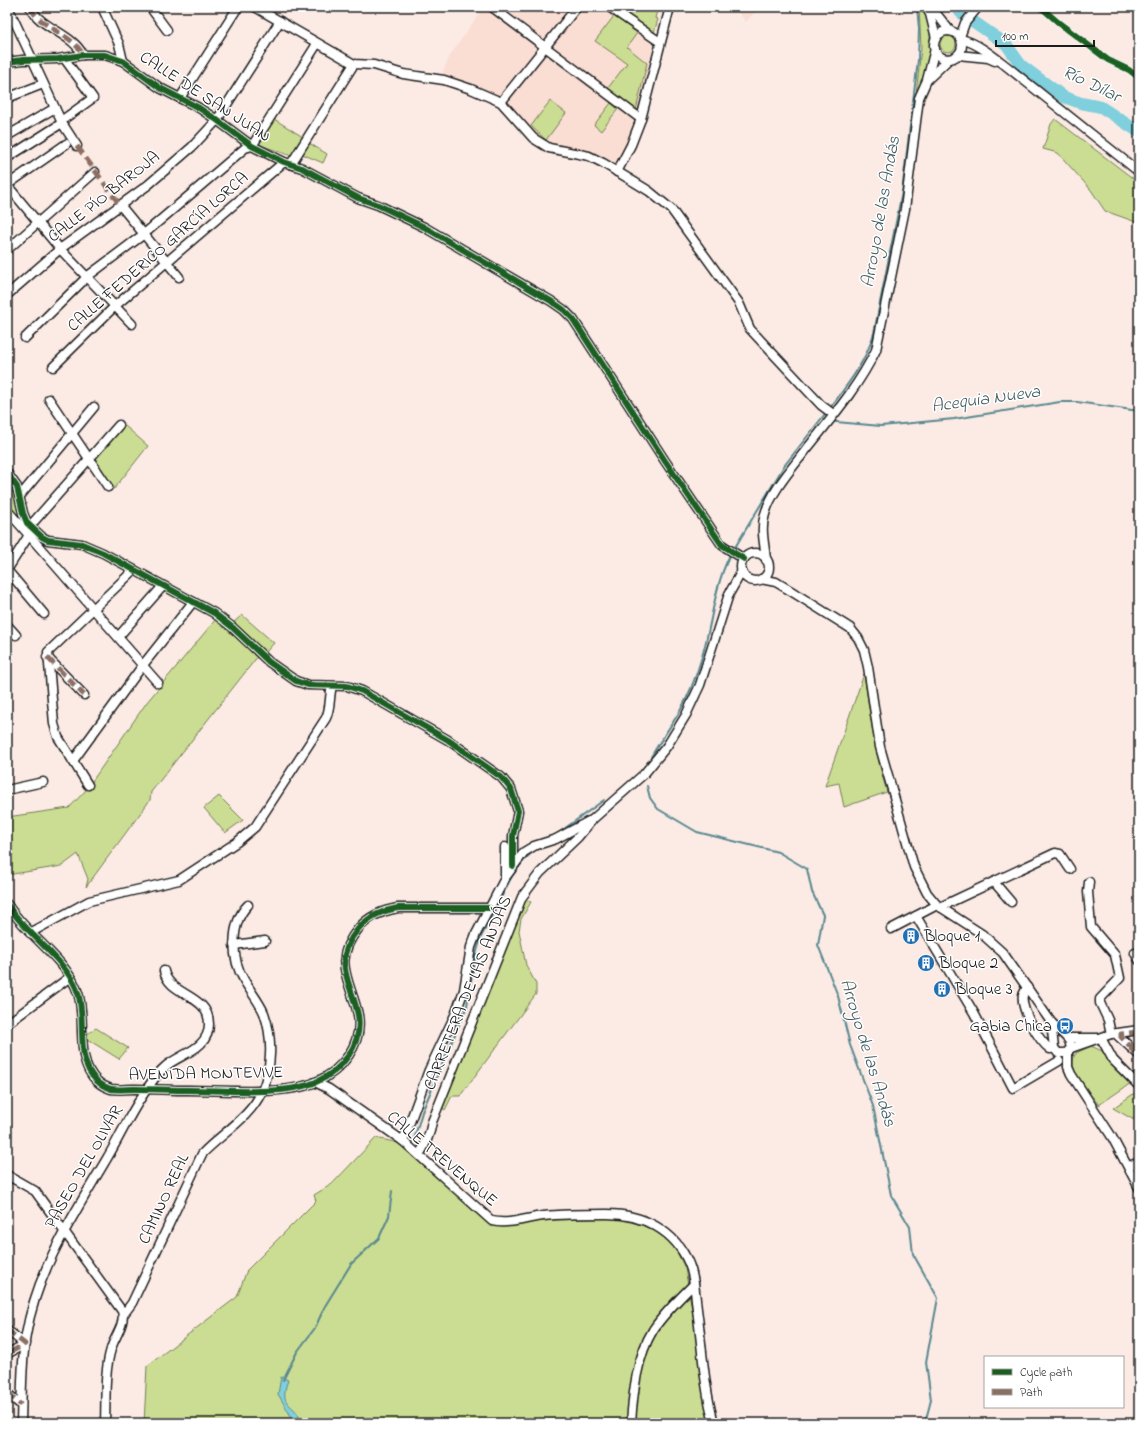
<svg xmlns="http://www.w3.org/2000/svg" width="1146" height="1430" font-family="'Indie Flower',sans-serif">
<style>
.built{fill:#faddd3}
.green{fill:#cbdd92;stroke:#747c57}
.water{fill:#80cfdc;stroke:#58878f}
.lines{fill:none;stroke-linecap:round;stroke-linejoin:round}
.stream{stroke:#58878f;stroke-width:2}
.river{stroke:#80cfdc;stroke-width:12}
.minor-casing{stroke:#1c1c1c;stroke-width:11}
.minor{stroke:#fff;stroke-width:8}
.quiet{stroke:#8d6e63;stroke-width:5;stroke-dasharray:10 5;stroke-linecap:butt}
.cycleway-casing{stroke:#fff;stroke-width:8}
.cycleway{stroke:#1b5e20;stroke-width:6}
.labels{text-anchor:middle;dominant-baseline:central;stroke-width:3;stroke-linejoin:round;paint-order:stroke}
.street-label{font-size:17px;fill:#1c1c1c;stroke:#fff}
.poi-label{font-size:17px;fill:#1c1c1c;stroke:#fff;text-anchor:start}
.water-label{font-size:18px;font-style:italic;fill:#3f5b5f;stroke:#fff}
</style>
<rect width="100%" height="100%" fill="#fcebe5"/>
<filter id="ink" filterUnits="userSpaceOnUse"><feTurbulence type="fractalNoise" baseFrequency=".025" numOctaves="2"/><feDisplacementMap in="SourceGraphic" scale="8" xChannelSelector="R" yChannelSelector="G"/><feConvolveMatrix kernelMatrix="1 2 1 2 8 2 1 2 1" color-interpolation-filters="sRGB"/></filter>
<g filter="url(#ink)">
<g class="built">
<polygon points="484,7 604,7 654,43 639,114 630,139 616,167 587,150 547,143 531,132 519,116 499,97 469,83 442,74 449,57"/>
<polygon points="734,7 759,7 746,22"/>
</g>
<g class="green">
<polygon points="618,7 662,7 660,12 657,11 655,18 658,19 654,33"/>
<polygon points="919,7 922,7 930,23 930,56 925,74 916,95 921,48"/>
<polygon points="614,16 637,33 627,47 647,63 636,110 608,88 627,63 595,41"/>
<circle cx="948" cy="44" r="8"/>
<polygon points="550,101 566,113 546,140 531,126"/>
<polygon points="611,103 618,109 601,131 594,125"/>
<polygon points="274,119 303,137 292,156 257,144"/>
<polygon points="1055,119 1139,183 1139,223 1105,211 1091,190 1058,153 1043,149 1051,124"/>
<polygon points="309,143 327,154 323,163 302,154"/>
<polygon points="124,425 148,446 114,489 95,458"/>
<polygon points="17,487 34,530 7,510 7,496"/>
<polygon points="242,615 274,643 265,653 233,623"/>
<polygon points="216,619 238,636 258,656 151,792 150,800 86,887 88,879 78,854 62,866 7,875 7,817 69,808 86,790 147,702"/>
<path d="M864 674C870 714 875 754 887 792L844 807 839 783 825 786Z"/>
<polygon points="219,796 243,820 225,833 204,808"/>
<polygon points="525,900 531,902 521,919 519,931 526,965 536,984 536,994 460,1096 452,1096 445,1110 442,1108 518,915"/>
<polygon points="96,1028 128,1048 119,1059 87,1039 87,1034"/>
<path d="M1091 1046 1102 1051 1131 1083 1099 1105C1089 1092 1064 1070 1076 1053Z"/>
<polygon points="1139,1090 1139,1114 1134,1117 1134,1120 1113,1108"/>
<polygon points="376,1138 399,1143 492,1226 553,1220 619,1218 648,1226 669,1241 676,1250 685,1268 711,1423 144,1423 147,1366 237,1297 247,1270 316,1201 314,1195 332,1184"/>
</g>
<path class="water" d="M281 1377 288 1380C277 1410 297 1401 301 1423H295L278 1394Z"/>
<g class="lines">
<g class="stream">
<path d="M830 408C848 384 866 362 874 333L902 192 918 60 919 29 917 7"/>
<polyline points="836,422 881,426 954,419 1060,402 1077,402 1139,411"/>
<polyline points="734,549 784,466 825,414"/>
<path d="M651 757C660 741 671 726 680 711 689 695 696 677 701 660 712 626 713 590 729 557"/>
<polyline points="647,786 650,798 658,809 697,832 778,852 807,869 812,892 823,915 818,945 838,996 850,1045 873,1106 891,1195 910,1227 913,1254 938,1298 926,1362 931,1400 925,1423"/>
<polyline points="557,834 604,800"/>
<polyline points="413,1143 422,1112 467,1006 474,962 481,937 512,876 526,858 536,849"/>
<polyline points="283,1380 297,1352 315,1328 325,1306 351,1264 379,1238 389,1216 392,1191"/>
</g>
<polyline class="river" points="956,7 961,13 1006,44 1021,65 1064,97 1081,103 1101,107 1139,132"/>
<g class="minor-casing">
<g id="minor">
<polyline points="8,7 62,123 77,146"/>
<path d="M30 7C41 29 72 33 83 55"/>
<polyline points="102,7 119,44 123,61"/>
<polyline points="150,7 167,30"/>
<polyline points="255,7 354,64 374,65 403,74 444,80 471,89 501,102 533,138 549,148 589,156 603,163 649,191 671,209 739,303 750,329 821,405 833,414"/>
<polyline points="492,7 641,119"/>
<polyline points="609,7 660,42"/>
<polyline points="926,7 930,14 936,38"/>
<polyline points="931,7 950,31"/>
<circle cx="948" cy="45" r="14"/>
<polyline points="960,37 965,23 978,7"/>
<path d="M961 39C977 43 992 55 1005 65L1139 172"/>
<polyline points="958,55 988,58 995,61"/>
<polyline points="7,62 23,60 58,59 83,55 105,55 123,61 160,88 199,108 217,120 252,146 284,162 302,168 358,198 378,205 424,227 551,301 564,310 573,319 665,461 722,545 744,559"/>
<polyline points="928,79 949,59"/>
<polyline points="7,98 43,84"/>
<polyline points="180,98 238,7"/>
<polyline points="501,102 577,7"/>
<polyline points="61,121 93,98 64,58"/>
<polyline points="7,136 55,108"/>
<polyline points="7,158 62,123"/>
<polyline points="291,164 354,64"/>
<polyline points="617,172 631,145 641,119 670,7"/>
<polyline points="7,185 60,249 132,324"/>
<polyline points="7,185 66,144"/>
<polyline points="120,205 179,277"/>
<polyline points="7,250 95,172"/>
<polyline points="7,295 60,249 148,185 192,147 217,120 280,21"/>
<polyline points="25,338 88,276 144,234 245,148 252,146 317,44"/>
<polyline points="53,367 115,306 284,162"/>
<polyline points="49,399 108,487"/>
<polyline points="7,473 17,487 23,513 27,523 42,537 48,540 82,544 103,553 214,613 232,627 269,662 296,681 308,685 347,686 362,691 448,740 501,777 511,789 518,811 513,836 513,866"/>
<polyline points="20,496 94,407"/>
<polyline points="7,510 158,683"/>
<polyline points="30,526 119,425"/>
<circle cx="755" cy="567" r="14"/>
<path d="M766 560C765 545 760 530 765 514 771 493 788 473 802 455 828 422 858 388 876 350L905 209 919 98 927 80 935 49"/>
<polyline points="7,570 44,614"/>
<polyline points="7,570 29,535"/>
<polyline points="761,579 776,582 791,591 850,628 858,638 864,650 868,667 880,747 914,867 927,893 937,905 982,934 1003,953 1051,1022 1069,1040 1071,1048 1066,1053 1058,1053 1054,1048 1051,1022"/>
<polyline points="7,625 16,635"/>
<polyline points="118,637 163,586"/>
<polyline points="47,657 84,695"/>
<polyline points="73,761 143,665 193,602"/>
<polyline points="88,785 58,737 54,724 48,652 134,570"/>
<polyline points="7,790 43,782"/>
<polyline points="505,877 505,847"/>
<polyline points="994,882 1011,902"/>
<polyline points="1089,882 1088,892 1091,927 1115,955 1120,978 1100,999 1100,1003 1108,1020 1111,1034"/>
<path d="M7 904C26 935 67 959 78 993 87 1020 74 1060 97 1081 101 1085 105 1087 111 1089 118 1090 126 1089 134 1089 152 1089 171 1090 189 1090 225 1090 283 1096 316 1082 342 1071 363 1044 358 1015 351 981 331 962 358 929 369 916 382 911 398 908H489"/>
<polyline points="940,907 1055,853 1060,854 1070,869"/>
<polyline points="916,916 974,1013 1013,1088 1059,1061"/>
<polyline points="891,929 937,905"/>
<path d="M30 933 89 901 179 880 237 842 255 827 326 718C331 707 329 697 332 686"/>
<polyline points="234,945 265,941"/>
<polyline points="1135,953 1139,960"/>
<path d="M1027 987C1026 989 1024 993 1023 995 1020 1009 1039 1041 1050 1049L1054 1048"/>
<polyline points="7,1024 70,977"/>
<polyline points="1118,1033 1118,1036 1139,1055"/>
<polyline points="1067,1038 1097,1038"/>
<polyline points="1101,1038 1113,1060 1139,1086"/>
<polyline points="1071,1048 1111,1034 1139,1030"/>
<polyline points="1068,1052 1068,1067 1071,1074 1112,1137 1139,1188"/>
<path d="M315 1082 329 1089 403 1141 492 1221C509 1225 526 1218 543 1216 564 1214 585 1214 607 1214 642 1214 675 1230 689 1264 695 1278 695 1294 697 1309 702 1346 704 1387 714 1423"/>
<polyline points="403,1141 429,1070 455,1015 464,990 471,947 476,934 505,878 524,852 534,846 556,839 589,821"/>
<path d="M419 1155C426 1144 430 1134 432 1122L522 897 540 873 578 837 593 819 644 774 667 746 686 715 700 685 729 594 742 571"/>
<polyline points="1129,1166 1139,1162"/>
<path d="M7 1175 35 1191 122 1311C126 1324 114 1337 111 1349 104 1372 106 1399 105 1423"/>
<path d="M123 1315 132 1303 202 1154C222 1133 250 1118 262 1091 272 1067 273 1038 264 1013 259 1001 250 991 244 980 231 959 230 923 248 905"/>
<polyline points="7,1330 25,1344 7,1354"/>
<polyline points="7,1393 21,1405"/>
<path d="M21 1423C22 1394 21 1364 26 1335 37 1270 73 1216 106 1160 120 1137 131 1111 147 1089 152 1081 159 1072 166 1066 182 1053 209 1049 209 1024 209 994 169 996 164 971"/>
<path d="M631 1423C633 1393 637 1356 653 1330 664 1313 680 1298 694 1284"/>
</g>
</g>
<use href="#minor" class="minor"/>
<g class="quiet">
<path d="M30 7C41 29 72 33 83 55"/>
<polyline points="77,146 120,205"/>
<polyline points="47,657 84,695"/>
<polyline points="1139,1032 1121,1034 1121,1037 1131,1047 1139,1038"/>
<polyline points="1130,1048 1139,1055"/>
<polyline points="7,1330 25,1344 7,1354"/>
<polyline points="7,1393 21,1405"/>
</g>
<g class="cycleway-casing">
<g id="cycleway">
<polyline points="1038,7 1044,10 1059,23 1108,60 1129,70 1139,78"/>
<polyline points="7,62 23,60 58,59 83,55 105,55 123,61 160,88 199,108 217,120 252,146 284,162 302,168 358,198 378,205 424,227 551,301 564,310 573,319 665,461 722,545 744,559"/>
<polyline points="7,473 17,487 23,513 27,523 42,537 48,540 82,544 103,553 214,613 232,627 269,662 296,681 308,685 347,686 362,691 448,740 501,777 511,789 518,811 513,836 513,866"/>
<path d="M7 904C26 935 67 959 78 993 87 1020 74 1060 97 1081 101 1085 105 1087 111 1089 118 1090 126 1089 134 1089 152 1089 171 1090 189 1090 225 1090 283 1096 316 1082 342 1071 363 1044 358 1015 351 981 331 962 358 929 369 916 382 911 398 908H489"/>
</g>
</g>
<use href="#cycleway" class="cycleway"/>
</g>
</g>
<defs>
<g id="building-disc" transform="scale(0.9)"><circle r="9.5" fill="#1f6fb2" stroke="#fff"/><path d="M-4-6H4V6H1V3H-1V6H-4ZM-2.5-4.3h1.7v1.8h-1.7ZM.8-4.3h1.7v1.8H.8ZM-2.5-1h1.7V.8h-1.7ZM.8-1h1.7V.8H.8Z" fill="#fff"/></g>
<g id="bus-disc" transform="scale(0.9)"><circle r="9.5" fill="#1f6fb2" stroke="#fff"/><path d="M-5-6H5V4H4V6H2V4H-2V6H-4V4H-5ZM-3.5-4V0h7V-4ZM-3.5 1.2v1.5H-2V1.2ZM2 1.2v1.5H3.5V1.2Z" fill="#fff"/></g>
</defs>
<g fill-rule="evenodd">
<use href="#building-disc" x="911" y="936"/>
<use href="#building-disc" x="926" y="963"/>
<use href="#building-disc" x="942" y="989"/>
<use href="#bus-disc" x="1065" y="1026"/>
</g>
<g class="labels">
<g class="street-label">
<text transform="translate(205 97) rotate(33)">CALLE DE SAN JUAN</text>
<text transform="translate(104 197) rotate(-38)">CALLE PÍO BAROJA</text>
<text transform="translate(158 252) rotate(-41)">CALLE FEDERICO GARCÍA LORCA</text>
<text transform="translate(468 993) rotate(-68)">CARRETERA DE LAS ANDÁS</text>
<text transform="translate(206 1074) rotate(-1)">AVENIDA MONTEVIVE</text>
<text transform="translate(442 1159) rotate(40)">CALLE TREVENQUE</text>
<text transform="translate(84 1167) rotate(-60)">PASEO DEL OLIVAR</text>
<text transform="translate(164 1199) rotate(-65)">CAMINO REAL</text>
</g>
<g class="poi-label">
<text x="924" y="936">Bloque 1</text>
<text x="939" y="963">Bloque 2</text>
<text x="955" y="989">Bloque 3</text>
<text x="1052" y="1026" text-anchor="end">Gabia Chica</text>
</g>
<g class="water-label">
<text transform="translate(1091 85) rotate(26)">Río Dílar</text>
<text transform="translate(882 212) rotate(-80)">Arroyo de las Andás</text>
<text transform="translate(986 400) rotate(-8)">Acequia Nueva</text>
<text transform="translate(867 1053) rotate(73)">Arroyo de las Andás</text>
</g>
</g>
<rect width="1146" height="1430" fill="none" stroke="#fff" stroke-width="24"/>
<rect x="12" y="12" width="1122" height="1406" fill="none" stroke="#1c1c1c" stroke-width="1.5" filter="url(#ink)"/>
<rect x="984" y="1356" width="140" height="52" fill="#ffffff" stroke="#a4a4a4"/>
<rect x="992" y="1369" width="20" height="6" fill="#1b5e20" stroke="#a4a4a4"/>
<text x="1020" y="1376" font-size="12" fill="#1c1c1c">Cycle path</text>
<rect x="992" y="1389" width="20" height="6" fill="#8d6e63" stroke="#a4a4a4"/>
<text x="1020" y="1396" font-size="12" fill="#1c1c1c">Path</text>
<path d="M996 40v6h98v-6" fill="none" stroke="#1c1c1c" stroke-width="2"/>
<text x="1002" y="40" font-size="12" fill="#1c1c1c" stroke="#ffffff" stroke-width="3" paint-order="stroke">100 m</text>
</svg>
